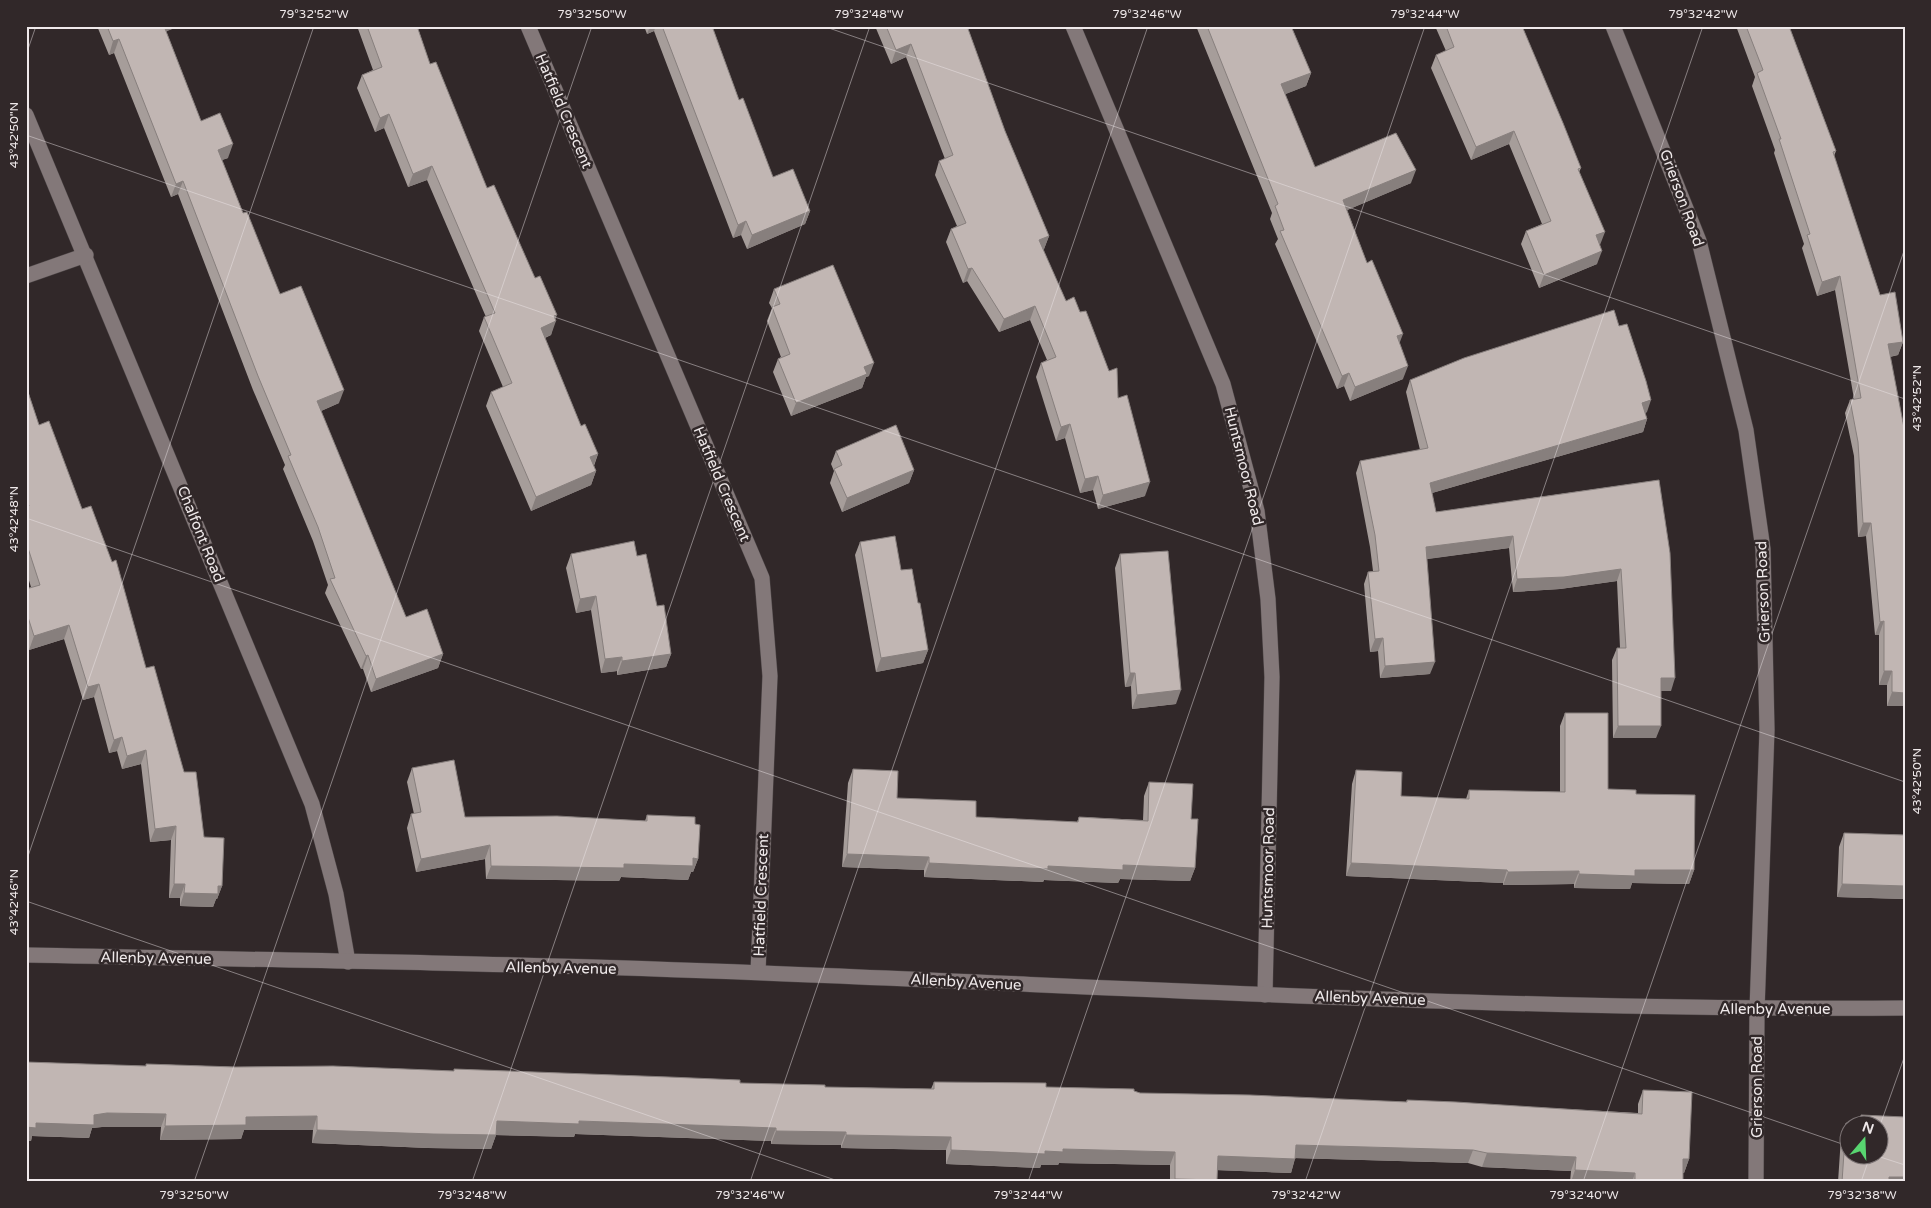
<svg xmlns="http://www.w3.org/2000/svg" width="1931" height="1208" font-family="'Varela Round',sans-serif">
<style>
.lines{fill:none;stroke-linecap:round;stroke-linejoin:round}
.street-casing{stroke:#4c4546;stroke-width:16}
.street{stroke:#837879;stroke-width:15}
.wall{fill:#a69d9a}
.shaded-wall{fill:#877f7d}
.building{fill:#c1b6b3;stroke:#877f7d;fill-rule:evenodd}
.ticks{fill:none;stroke:#efe9ea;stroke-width:1;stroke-opacity:0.45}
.labels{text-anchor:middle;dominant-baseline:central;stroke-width:5;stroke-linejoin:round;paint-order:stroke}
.street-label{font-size:15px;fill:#efe9ea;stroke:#312829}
.neatline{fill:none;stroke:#efe9ea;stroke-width:2}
.ticks-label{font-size:12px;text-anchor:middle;fill:#efe9ea}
</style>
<rect width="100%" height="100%" fill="#312829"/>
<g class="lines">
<g class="street-casing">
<g id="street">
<polyline points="528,26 762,578 770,676 758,972"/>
<polyline points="1073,26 1223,384 1257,511 1268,599 1272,677 1265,995"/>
<polyline points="1613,26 1699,241 1746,430 1763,549 1767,730 1757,1010 1756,1182"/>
<polyline points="26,115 312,804 336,894 348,962"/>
<polyline points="26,276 86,255"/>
<path d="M26 955C272 960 517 963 763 973 1143 988 1524 1011 1905 1008"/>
</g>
</g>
<use href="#street" class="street"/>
</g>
<g class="wall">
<polygon points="97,26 177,26 177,27 166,31 201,121 228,158 222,160 243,213 280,294 339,403 321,411 406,617 443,654 438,668 371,692 363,669 361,669 325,593 328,585 313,541 283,469 285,465 253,390 178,194 171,197 114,53 109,55"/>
<polygon points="357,26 417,26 430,64 487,188 535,278 555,319 551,335 545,338 581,426 598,454 594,466 596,471 591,485 531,511 486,406 491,392 503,387 479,331 484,317 486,317 427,180 408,187 384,128 375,132 357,88 362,75 373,70"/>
<polygon points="644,26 712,26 739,100 773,177 810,211 805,224 747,249 741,235 733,238 654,31 647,34"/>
<polygon points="875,26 967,26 1005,131 1049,236 1044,249 1043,250 1066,301 1118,398 1145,496 1098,509 1093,490 1080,493 1065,438 1056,441 1036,377 1041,363 1047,360 1030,320 999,332 967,281 963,283 946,242 951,229 957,226 935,175 939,161 945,159 906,57 891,64"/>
<polygon points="1196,26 1291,26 1311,73 1306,86 1285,94 1315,167 1411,183 1347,210 1367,263 1399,343 1403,379 1350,401 1344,386 1337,389 1275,244 1278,239 1270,219 1272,213"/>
<polygon points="1435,26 1522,26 1581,168 1579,172 1600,245 1599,245 1597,264 1539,288 1521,244 1526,231 1542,224 1509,144 1471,160 1431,68 1436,55 1446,51"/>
<polygon points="1736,26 1789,26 1836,151 1834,156 1880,295 1903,342 1898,355 1890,357 1905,706 1887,706 1887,685 1879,685 1879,635 1875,635 1866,536 1858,537 1854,456 1845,413 1850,400 1854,399 1835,290 1817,296 1802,248 1804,244 1774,153 1775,150 1752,86 1755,77"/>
<polygon points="774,289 869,376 866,377 862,388 791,416 773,372 778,359 781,357 767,321 772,308 769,303"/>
<polygon points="1410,380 1647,412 1645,413 1647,419 1643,432 1432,493 1436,512 1659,480 1671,691 1661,691 1656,738 1613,738 1612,660 1617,648 1620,648 1617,581 1560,589 1513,592 1509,548 1426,559 1430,674 1380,678 1378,651 1370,652 1364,584 1368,572 1373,571 1370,547 1356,473 1360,461 1420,450 1406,392"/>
<polygon points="26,386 39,425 82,509 146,668 184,772 204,837 222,886 217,899 216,899 213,907 180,906 180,898 169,898 171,840 150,842 141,764 122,769 117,751 109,753 94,697 83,700 64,639 29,650 26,640 26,589 31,587 26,571"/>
<polygon points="836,451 914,470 909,483 842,512 830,483 834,471 831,464"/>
<polygon points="860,542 918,603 928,650 923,663 876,672 855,555"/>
<polygon points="571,554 637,556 657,606 671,654 666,667 617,675 617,671 601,673 591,610 576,613 566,568"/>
<polygon points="1120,554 1176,704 1132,709 1131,686 1125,687 1115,568"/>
<polygon points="1565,713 1608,789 1636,794 1694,870 1689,884 1632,883 1630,889 1574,888 1574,884 1503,885 1503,883 1346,876 1352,784 1356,770 1401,796 1466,799 1469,790 1560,792 1560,726"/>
<polygon points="412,768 465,817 645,821 647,815 695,824 698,859 693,872 691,872 688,880 621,877 619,881 486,879 485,859 416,872 407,828 411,814 414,814 407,782"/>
<polygon points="853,769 897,798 976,817 1077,822 1079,817 1143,820 1144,796 1149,782 1191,819 1195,868 1190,881 1120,879 1118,883 1044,880 1043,882 924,877 924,870 842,867 848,783"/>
<polygon points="1844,833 1905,835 1905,902 1904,902 1904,899 1837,897 1839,847"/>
<polygon points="26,1062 146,1066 146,1064 235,1067 454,1071 454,1069 825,1087 931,1089 934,1082 1046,1087 1134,1091 1140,1093 1406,1102 1407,1100 1638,1113 1638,1104 1643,1090 1689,1159 1684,1173 1683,1173 1683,1182 1570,1182 1571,1171 1482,1167 1468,1163 1295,1158 1291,1173 1217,1170 1216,1182 1170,1182 1170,1165 1059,1163 1058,1165 1041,1165 1040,1168 946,1164 946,1150 841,1148 841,1145 771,1144 771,1141 575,1134 574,1137 496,1135 491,1149 428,1148 312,1143 313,1130 244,1130 241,1139 160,1140 161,1127 102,1127 92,1128 89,1138 32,1136 31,1141 26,1141"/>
<polygon points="1861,1115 1905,1182 1838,1182 1841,1137 1846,1123 1858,1124"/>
</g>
<g class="shaded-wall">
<polygon points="161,26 177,26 177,27 158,35"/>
<polygon points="650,26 656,26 654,31 647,34"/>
<polygon points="119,39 114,53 109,55 113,41"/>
<polygon points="911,44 906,57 891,64 896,50"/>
<polygon points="1311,73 1306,86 1276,98 1281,84"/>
<polygon points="389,114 384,128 375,132 380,118"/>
<polygon points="1514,131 1509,144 1471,160 1476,147"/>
<polygon points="233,144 228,158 213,163 218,150"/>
<polygon points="432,166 427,180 408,187 413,174"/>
<polygon points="1416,170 1411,183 1338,214 1343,200"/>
<polygon points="183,181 178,194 171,197 176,184"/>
<polygon points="810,211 805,224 747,249 752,235"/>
<polygon points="746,221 741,235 733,238 738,225"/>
<polygon points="1605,232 1600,245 1591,248 1596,235"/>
<polygon points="1049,236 1044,249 1034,254 1039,240"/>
<polygon points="1602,251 1597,264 1539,288 1544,275"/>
<polygon points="972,268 967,281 963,283 968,269"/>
<polygon points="1840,276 1835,290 1817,296 1822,282"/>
<polygon points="1035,306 1030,320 999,332 1004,319"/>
<polygon points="557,315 554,322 556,321 551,335 536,341 541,328 554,316"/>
<polygon points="1403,334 1398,347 1397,336"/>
<polygon points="1903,342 1898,355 1883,358 1888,344"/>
<polygon points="874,363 869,376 866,377 862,388 791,416 796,403 864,367"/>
<polygon points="1408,366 1403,379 1350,401 1355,387"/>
<polygon points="1349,373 1344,386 1337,389 1342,376"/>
<polygon points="344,390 339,403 312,415 317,401"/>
<polygon points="1651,400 1647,412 1638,415 1642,403"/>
<polygon points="1647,419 1643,432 1425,495 1430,483"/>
<polygon points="1070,424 1065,438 1056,441 1061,427"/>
<polygon points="598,454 593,467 590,457"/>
<polygon points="914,470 909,483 842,512 847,498"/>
<polygon points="596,471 591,485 531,511 536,497"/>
<polygon points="1098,476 1093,490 1080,493 1085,479"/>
<polygon points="1150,482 1145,496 1098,509 1103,495"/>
<polygon points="1863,523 1871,523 1866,536 1858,537"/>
<polygon points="1513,536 1509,548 1421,560 1426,547"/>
<polygon points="1621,569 1617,581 1560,589 1513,592 1517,579"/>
<polygon points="596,596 591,610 576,613 580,599"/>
<polygon points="1884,621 1879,635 1875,635 1880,622"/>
<polygon points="69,625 64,639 29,650 34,636"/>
<polygon points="1383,638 1378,651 1370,652 1375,639"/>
<polygon points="928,650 923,663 876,672 881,658"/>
<polygon points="443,654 438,668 371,692 376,679"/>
<polygon points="671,654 666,667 617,675 622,661"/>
<polygon points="368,655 363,669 361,669 366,656"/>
<polygon points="622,657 617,671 601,673 605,659"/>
<polygon points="1435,662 1430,674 1380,678 1385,666"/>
<polygon points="1884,671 1892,671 1887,685 1879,685"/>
<polygon points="1130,673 1135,673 1131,686 1125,687"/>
<polygon points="1661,678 1675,678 1671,691 1656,691"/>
<polygon points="99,684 94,697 83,700 88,687"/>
<polygon points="1181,690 1176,704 1132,709 1137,695"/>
<polygon points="1892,692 1905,693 1905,706 1887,706"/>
<polygon points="1618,726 1661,726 1656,738 1613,738"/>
<polygon points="122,737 117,751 109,753 114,740"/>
<polygon points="146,750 141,764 122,769 127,756"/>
<polygon points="176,826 171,840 150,842 155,829"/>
<polygon points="490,845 485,859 416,872 421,859"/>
<polygon points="847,854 929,857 924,870 842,867"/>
<polygon points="693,858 698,859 693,872 691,872 688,880 621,877 619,881 486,879 491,866 624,864"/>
<polygon points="929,863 1048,866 1123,865 1195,868 1190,881 1120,879 1118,883 1044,880 1043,882 924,877"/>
<polygon points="1351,863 1507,870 1503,883 1346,876"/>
<polygon points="1635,870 1694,870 1689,884 1632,883 1630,889 1574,888 1579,874"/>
<polygon points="1579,871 1574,884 1503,885 1508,872"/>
<polygon points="174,884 185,884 180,898 169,898"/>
<polygon points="1842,884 1905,886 1905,897 1904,899 1837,897"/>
<polygon points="218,886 222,886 217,899 216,899 213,907 180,906 184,893"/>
<polygon points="107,1113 166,1114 161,1127 102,1127 92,1128 89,1138 32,1136 31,1141 26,1141 26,1127 36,1123"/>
<polygon points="317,1116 313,1130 244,1130 241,1139 160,1140 165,1126 246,1117"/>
<polygon points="497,1121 579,1121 776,1128 771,1141 575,1134 574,1137 492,1135"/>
<polygon points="317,1130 496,1135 491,1149 428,1148 312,1143"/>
<polygon points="776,1131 846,1132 841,1145 771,1144"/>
<polygon points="846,1135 951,1137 946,1150 841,1148"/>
<polygon points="1296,1145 1473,1150 1468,1163 1291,1158"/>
<polygon points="1063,1149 1175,1152 1170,1165 1059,1163 1058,1165 1041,1165 1040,1168 946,1164 951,1150"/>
<polygon points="1487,1153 1576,1157 1571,1171 1482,1167"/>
<polygon points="1218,1156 1295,1159 1291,1173 1213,1170"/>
<polygon points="1683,1159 1689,1159 1684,1173 1679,1172"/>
<polygon points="1575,1170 1635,1173 1632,1182 1571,1182"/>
<polygon points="1889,1177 1905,1177 1905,1182 1887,1182"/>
<polygon points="1175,1179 1217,1180 1216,1182 1174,1182"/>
</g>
<g class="building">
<polygon points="107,26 164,26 201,121 220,113 233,144 218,150 243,213 247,212 280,294 301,286 344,390 317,401 406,617 427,609 443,654 376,679 368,655 366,656 330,579 335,578 318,527 288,456 291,455 258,376 183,181 176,184 119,39 113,41"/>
<polygon points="367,26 417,26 430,64 436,62 487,188 494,185 535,278 540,276 557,315 554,316 556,321 541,328 581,426 585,424 598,454 590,457 596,471 536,497 491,392 512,383 484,317 495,313 432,166 413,174 389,114 380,118 362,75 382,67"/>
<polygon points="662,26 712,26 739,100 743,98 773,177 793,169 810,211 752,235 746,221 738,225"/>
<polygon points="886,26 967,26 1005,131 1049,236 1039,240 1066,301 1074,297 1080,312 1086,311 1109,371 1117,368 1118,398 1127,395 1150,482 1103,495 1098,476 1085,479 1070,424 1061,427 1041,363 1056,357 1035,306 1004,319 972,268 968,269 951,229 966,223 939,161 953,155 911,44 896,50"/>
<polygon points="1207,26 1291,26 1311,73 1281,84 1315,167 1396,133 1416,170 1343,200 1367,263 1372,260 1403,334 1397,336 1408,366 1355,387 1349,373 1342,376 1280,231 1284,230 1275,206 1278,204"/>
<polygon points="1446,26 1522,26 1563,123 1581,168 1578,169 1605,232 1596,235 1602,251 1544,275 1526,231 1551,221 1514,131 1476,147 1436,55 1454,47"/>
<polygon points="1746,26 1789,26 1836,151 1833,152 1880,295 1895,292 1903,342 1888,344 1905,433 1905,693 1892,692 1892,671 1884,671 1884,621 1880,622 1871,523 1863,523 1858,442 1850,400 1861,398 1840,276 1822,282 1807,235 1810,234 1779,139 1781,139 1757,73 1763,70"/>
<polygon points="833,265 874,363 864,367 867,374 796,403 778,359 790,354 772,307 780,304 774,289"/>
<polygon points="1614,310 1619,326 1627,324 1646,381 1651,400 1642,403 1647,419 1430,483 1436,512 1659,480 1670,553 1675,678 1661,678 1661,726 1618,726 1617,648 1626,648 1621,569 1564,577 1517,579 1513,536 1426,547 1435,662 1385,666 1383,638 1375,639 1368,572 1379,571 1375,535 1360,461 1428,448 1410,380 1464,358"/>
<polygon points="26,386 39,425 49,421 82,509 91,506 112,562 116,560 146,668 154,666 184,772 196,772 204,837 224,838 222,886 218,886 218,894 184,893 185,884 174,884 176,826 155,829 146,750 127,756 122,737 114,740 99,684 88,687 69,625 34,636 26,611 26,589 40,585 26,542 26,507 29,506 26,498"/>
<polygon points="896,425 914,470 847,498 834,469 842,465 836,451"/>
<polygon points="895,536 901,570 912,569 918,603 920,603 928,650 881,658 860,542"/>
<polygon points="634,541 637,556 646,554 657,606 664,605 671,654 622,661 622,657 605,659 596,596 580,599 571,554"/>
<polygon points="1168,551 1181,690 1137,695 1135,673 1130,673 1120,554"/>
<polygon points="1565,713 1608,713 1608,789 1636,790 1636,794 1695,795 1694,870 1635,870 1635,876 1579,874 1579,871 1508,872 1507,870 1351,863 1356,770 1402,772 1401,796 1469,799 1469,790 1565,792"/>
<polygon points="454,760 465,817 557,816 647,821 647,815 695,817 695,824 700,825 698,859 693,858 693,866 624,864 624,868 491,866 490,845 421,859 411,814 421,812 412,768"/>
<polygon points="853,769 898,771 897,798 976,801 976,817 1078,822 1079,817 1148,821 1149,782 1193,784 1191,819 1198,819 1195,868 1123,865 1123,870 1048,866 1048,869 929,863 929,857 847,854"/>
<polygon points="1844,833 1905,835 1905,886 1842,884"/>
<polygon points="26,1062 146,1066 146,1064 235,1067 333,1066 454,1071 454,1069 669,1077 740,1080 740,1083 825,1085 825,1087 934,1089 934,1082 1046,1083 1046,1087 1134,1089 1134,1091 1140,1093 1250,1095 1407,1102 1407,1100 1456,1102 1642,1114 1643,1090 1692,1092 1689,1159 1683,1159 1683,1182 1635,1182 1635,1173 1575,1170 1576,1157 1487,1153 1473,1150 1296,1145 1295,1159 1218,1156 1217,1180 1175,1179 1175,1152 1063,1149 1063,1152 1045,1151 1045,1154 951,1150 951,1137 846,1135 846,1132 776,1131 776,1128 579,1121 579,1124 497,1121 496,1135 433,1134 317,1130 317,1116 246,1117 246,1125 165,1126 166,1114 107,1113 94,1115 94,1125 36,1123 36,1128 26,1127"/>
<path d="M1861 1115 1905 1117V1177H1889V1182H1842L1846 1123 1861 1124ZM1848 1126H1878V1156H1848Z"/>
</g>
<path class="ticks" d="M823 26 1905 399M26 55 36 26M26 135 1905 782M26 518 1848 1146M26 862 314 26M26 901 841 1182M1878 1131 1905 1055M1877 1156 1905 1165M194 1182 592 26M472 1182 870 26M750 1182 1148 26M1028 1182 1425 26M1305 1182 1703 26M1583 1182 1905 248M1861 1182 1870 1156"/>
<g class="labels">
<g class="street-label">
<text transform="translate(564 111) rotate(67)">Hatfield Crescent</text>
<text transform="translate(1682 198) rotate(70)">Grierson Road</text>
<text transform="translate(1244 466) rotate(76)">Huntsmoor Road</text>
<text transform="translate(722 484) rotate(67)">Hatfield Crescent</text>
<text transform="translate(201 534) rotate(68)">Chalfont Road</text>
<text transform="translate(1763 592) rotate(-92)">Grierson Road</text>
<text transform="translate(1268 868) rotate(-89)">Huntsmoor Road</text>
<text transform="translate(761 895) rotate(-88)">Hatfield Crescent</text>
<text transform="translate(156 958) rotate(1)">Allenby Avenue</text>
<text transform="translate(561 968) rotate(1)">Allenby Avenue</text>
<text transform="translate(966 982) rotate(3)">Allenby Avenue</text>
<text transform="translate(1370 998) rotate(2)">Allenby Avenue</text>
<text x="1775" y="1009">Allenby Avenue</text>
<text transform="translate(1757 1087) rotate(-90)">Grierson Road</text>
</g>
</g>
<rect width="1931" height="1208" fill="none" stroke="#312829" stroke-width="55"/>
<g transform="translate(1864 1140) rotate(19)"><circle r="24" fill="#312829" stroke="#7d7576"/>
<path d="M0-4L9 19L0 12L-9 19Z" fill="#58d570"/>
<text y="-8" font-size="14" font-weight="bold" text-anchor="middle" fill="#efe9ea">N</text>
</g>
<rect x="28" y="28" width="1876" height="1152" class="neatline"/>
<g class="ticks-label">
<text x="314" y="18">79°32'52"W</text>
<text x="592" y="18">79°32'50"W</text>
<text x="869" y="18">79°32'48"W</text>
<text x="1147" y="18">79°32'46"W</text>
<text x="1425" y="18">79°32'44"W</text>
<text x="1703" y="18">79°32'42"W</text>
<text transform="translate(14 135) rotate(-90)" y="4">43°42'50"N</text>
<text transform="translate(1917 398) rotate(-90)" y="4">43°42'52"N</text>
<text transform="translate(14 519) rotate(-90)" y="4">43°42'48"N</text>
<text transform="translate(1917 781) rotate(-90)" y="4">43°42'50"N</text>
<text transform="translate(14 902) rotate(-90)" y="4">43°42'46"N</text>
<text x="194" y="1199">79°32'50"W</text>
<text x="472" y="1199">79°32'48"W</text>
<text x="750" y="1199">79°32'46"W</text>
<text x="1028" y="1199">79°32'44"W</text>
<text x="1306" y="1199">79°32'42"W</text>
<text x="1584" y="1199">79°32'40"W</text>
<text x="1862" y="1199">79°32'38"W</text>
</g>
</svg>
